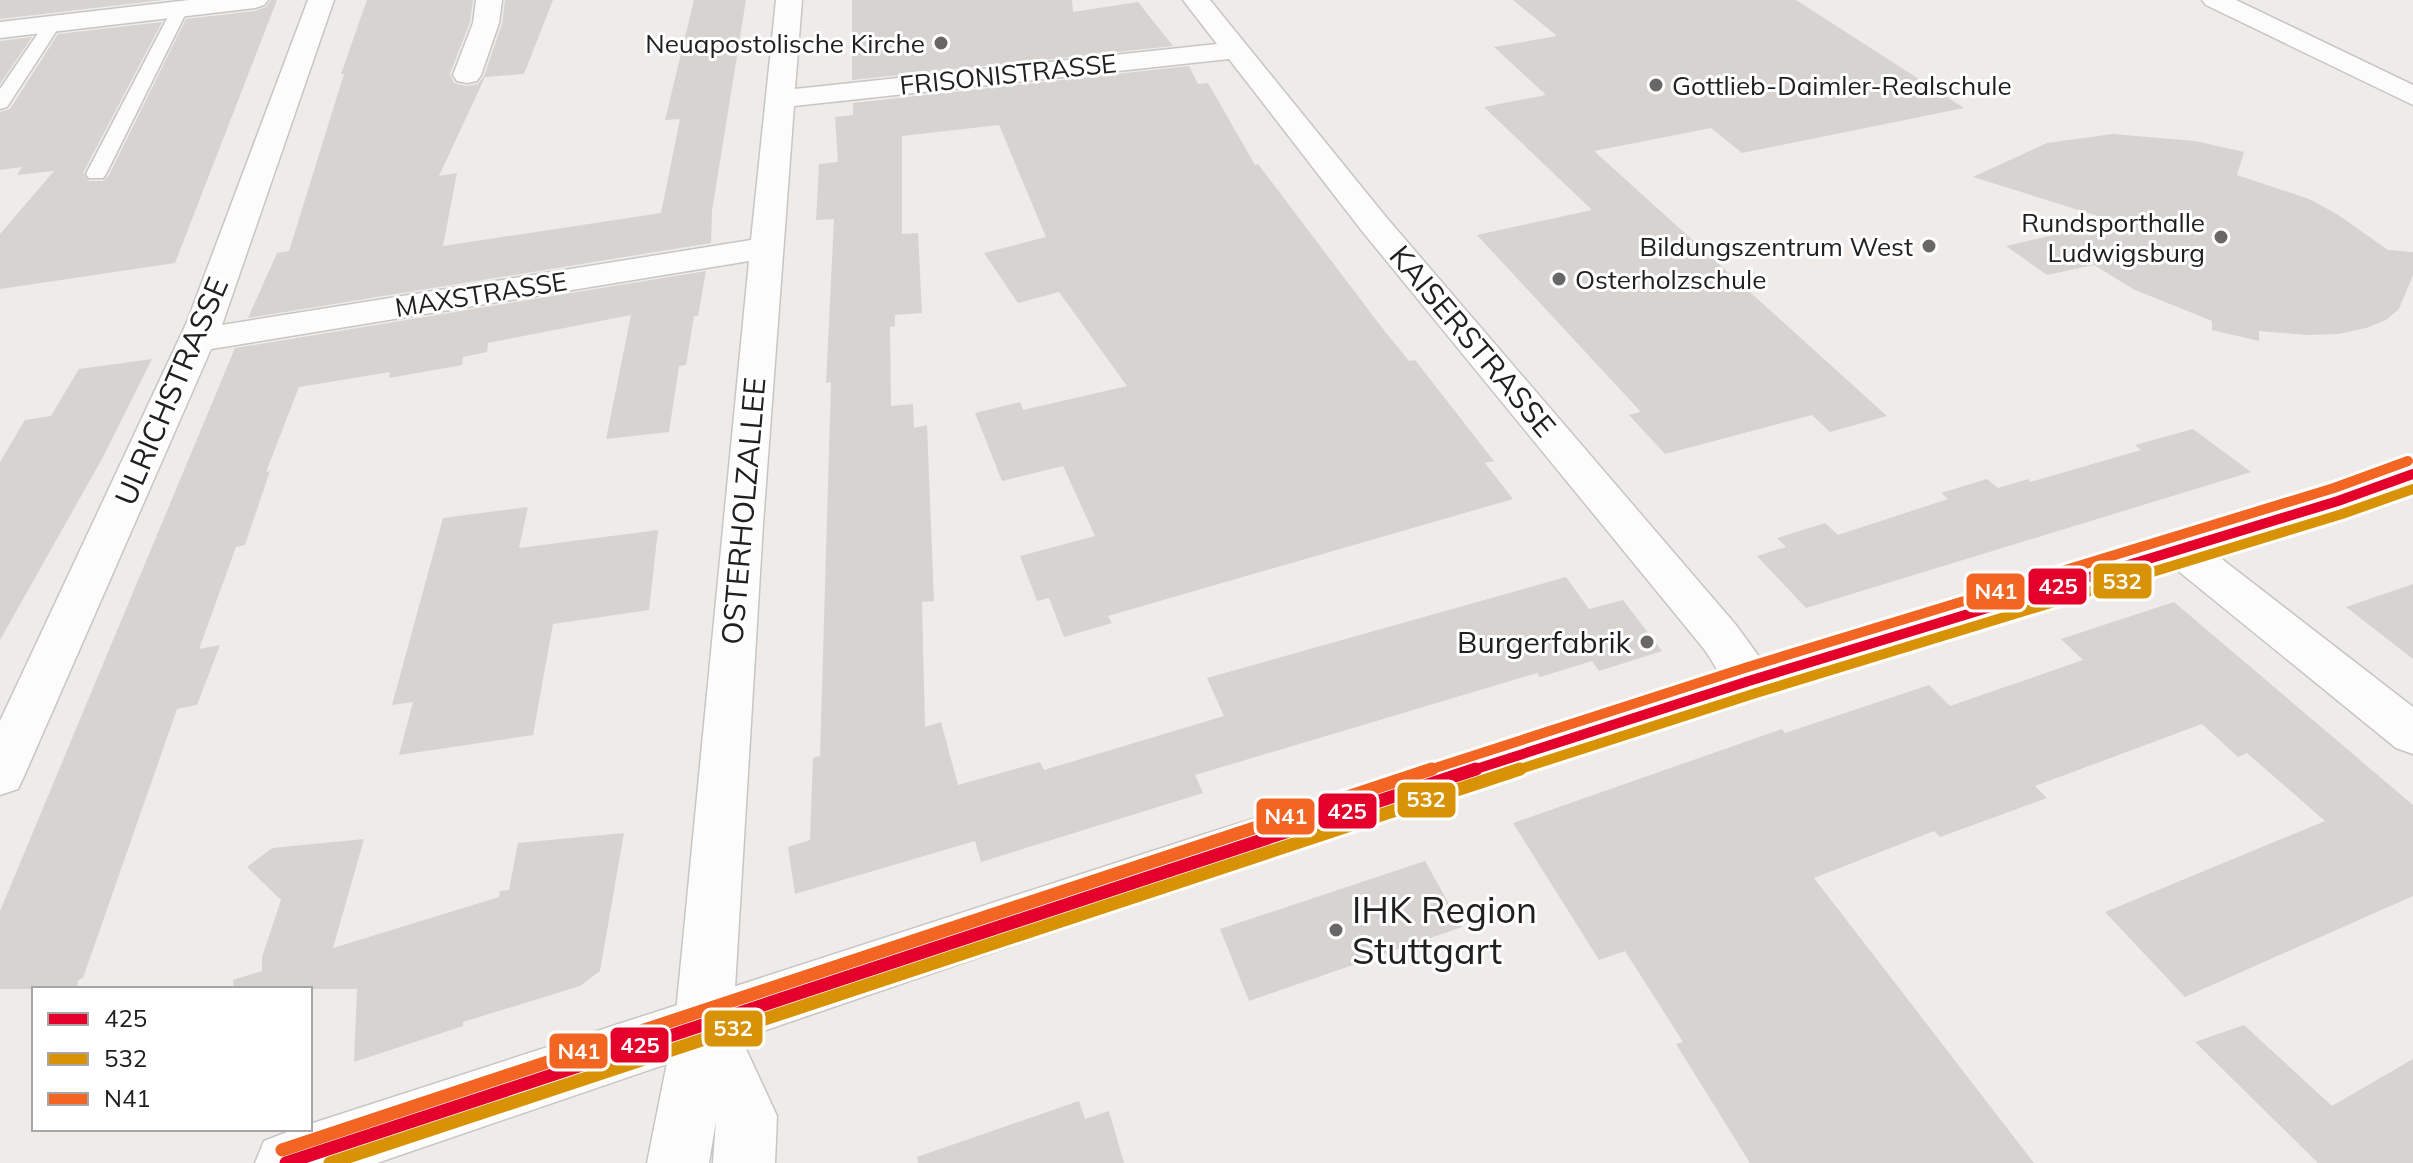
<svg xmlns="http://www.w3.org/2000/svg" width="2413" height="1163" font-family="Mulish,sans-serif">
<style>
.building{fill:#d7d3d1}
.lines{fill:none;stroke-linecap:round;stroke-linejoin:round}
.service-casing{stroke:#c7c6c4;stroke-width:3}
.minor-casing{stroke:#c7c6c4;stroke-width:3}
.tertiary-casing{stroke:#c7c6c4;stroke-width:3}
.service{fill:#fcfcfc;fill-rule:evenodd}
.minor{fill:#fcfcfc;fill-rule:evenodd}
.tertiary{fill:#fcfcfc;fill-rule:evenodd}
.bus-1-far1-casing{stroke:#fff;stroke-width:16}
.bus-1-casing{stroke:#fff;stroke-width:19}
.bus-2-far1-casing{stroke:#fff;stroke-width:16}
.bus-2-casing{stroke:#fff;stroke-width:19}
.bus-3-far1-casing{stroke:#fff;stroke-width:16}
.bus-3-casing{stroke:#fff;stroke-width:19}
.bus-1-far1{stroke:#e4002b;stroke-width:10}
.bus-1{stroke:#e4002b;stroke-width:13}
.bus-2-far1{stroke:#d79205;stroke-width:10}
.bus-2{stroke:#d79205;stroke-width:13}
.bus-3-far1{stroke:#f26522;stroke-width:10}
.bus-3{stroke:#f26522;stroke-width:13}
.poi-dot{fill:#686766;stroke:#fff;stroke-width:3}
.labels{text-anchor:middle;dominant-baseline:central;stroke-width:6;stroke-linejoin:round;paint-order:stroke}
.far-poi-label{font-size:26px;fill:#202020;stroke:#fff;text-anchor:end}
.far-street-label{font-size:26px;fill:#202020;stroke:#fff}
.street-label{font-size:30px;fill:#202020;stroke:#fff}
.poi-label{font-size:30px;fill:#202020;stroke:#fff;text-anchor:end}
.near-poi-label{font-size:36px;fill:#202020;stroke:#fff;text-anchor:start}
.line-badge{stroke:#fff;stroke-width:3}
.badge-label{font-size:22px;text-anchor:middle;font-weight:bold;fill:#fff}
</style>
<rect width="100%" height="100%" fill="#eeebe8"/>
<g class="building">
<polygon points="0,0 163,0 0,19"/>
<polygon points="271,0 277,0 175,263 0,289 0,234 54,171 17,175 22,167 0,170 0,112 10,109 58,34 162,22 83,173 89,181 103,181 109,175 186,19 255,11 266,7"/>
<polygon points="367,0 473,0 470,22 450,74 454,83 466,86 478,84 484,76 502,24 505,0 553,0 524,74 485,77 439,176 457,173 443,246 661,213 680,119 665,120 694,0 746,0 712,211 711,243 248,318 277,253 289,251 344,74 341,74"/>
<polygon points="852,0 1072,0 1073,12 1138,2 1173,46 852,80"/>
<polygon points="1513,0 1796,0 1964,108 1742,153 1711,128 1594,151 1887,416 1830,432 1812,415 1665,454 1629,415 1641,412 1477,235 1592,210 1484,107 1546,95 1494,47 1557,36"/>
<polygon points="32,37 0,84 0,41"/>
<polygon points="1189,66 1198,84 1208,83 1255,165 1258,164 1383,329 1409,361 1415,360 1494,461 1485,463 1513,499 1108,616 1112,623 1064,637 1049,598 1037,601 1020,556 1095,536 1063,466 1002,481 975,413 1020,402 1023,410 1127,386 1059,292 1018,303 984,253 1046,237 999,125 902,136 902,234 918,233 922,313 895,315 895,326 890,327 891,406 913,404 914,428 927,425 934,601 922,602 925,727 941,722 958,785 1040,762 1044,770 1224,716 1207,678 1566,577 1589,609 1623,600 1662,651 1599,671 1592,661 1540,677 1537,673 1195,775 1203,793 981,862 975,841 795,894 788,847 810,840 813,758 820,756 831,382 826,383 834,219 816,220 819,164 838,162 835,117 853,115 853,103"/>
<polygon points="2113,134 2195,141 2244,152 2237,175 2309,199 2337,214 2388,250 2413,252 2413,275 2399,309 2386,320 2366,328 2338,334 2307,335 2259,331 2259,341 2212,330 2212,321 2133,289 2094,265 2047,275 2006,246 2114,221 1973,177 2047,143"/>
<polygon points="706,271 698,316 694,316 686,365 679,366 669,432 606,439 631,315 488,343 487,352 463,357 462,365 389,378 390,372 299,387 266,472 270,471 245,545 236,547 199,649 220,645 197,705 177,709 83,978 78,980 77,989 0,989 0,911 235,348"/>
<polygon points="152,359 103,457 0,640 0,462 25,420 51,416 79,369"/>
<polygon points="2193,429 2251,472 1806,608 1757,556 1786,547 1777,538 1825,523 1838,535 1948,499 1941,493 1987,479 1998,488 2028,479 2030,482 2141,450 2135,445"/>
<polygon points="528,507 519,548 658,530 649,610 553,624 533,735 399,755 413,702 392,705 443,518"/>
<polygon points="2413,584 2413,659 2346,607"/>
<polygon points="2174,602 2413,805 2413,896 2185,997 2105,912 2325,821 2247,753 2238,757 2202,724 2035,786 2047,798 1940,837 1934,831 1814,878 2034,1163 1750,1163 1676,1044 1683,1042 1625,951 1599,960 1513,823 1782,729 1785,733 1929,685 1950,706 2083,660 2061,639"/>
<polygon points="624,833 600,971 580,986 463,1022 463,1026 354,1062 357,989 234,989 233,980 262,971 262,957 281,900 247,867 272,848 364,839 333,948 499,897 500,891 509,890 518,843"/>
<polygon points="1425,861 1462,927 1249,1001 1220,929"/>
<polygon points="2244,1025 2332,1106 2413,1059 2413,1163 2318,1163 2195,1042"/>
<polygon points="1079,1101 1085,1119 1109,1111 1124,1163 918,1163 917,1157"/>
</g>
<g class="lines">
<g class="service-casing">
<g id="service">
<polygon points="180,4 188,9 106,174 103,178 89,178 86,174 172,9"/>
<polygon points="53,19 61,24 7,107 0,109 0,89 47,20"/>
</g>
</g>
<g class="minor-casing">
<g id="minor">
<polygon points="189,0 268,0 264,5 255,8 0,38 0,22"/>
<path d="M308 0H334L222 325 751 240 776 0H802L795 89 1217 44 1183 0H1210L1386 217 1736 625 1776 680 1769 693C1731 705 1723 676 1704 649L1362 231 1229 59 794 106 763 524 733 1021 777 1116 775 1163H713L716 1121 709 1163H647L675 1023 749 261 211 349 25 774 18 789 0 795V721L187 322Z"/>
<polygon points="476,0 502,0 499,23 481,75 477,81 467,83 457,81 453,75 473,23"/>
<polygon points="2202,0 2236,0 2413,85 2413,105 2206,5"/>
<polygon points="2181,535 2196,539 2413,707 2413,754 2396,748 2166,561 2159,550 2166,539"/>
</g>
</g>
<g class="tertiary-casing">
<polygon id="tertiary" points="2413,460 2413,489 2353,511 1758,696 1202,881 377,1163 255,1163 264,1141 295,1129 310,1129 310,1124 1202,835 1752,662 2323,491"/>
</g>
<use href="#service" class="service"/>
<use href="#minor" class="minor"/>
<use href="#tertiary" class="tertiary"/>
<g class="bus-1-far1-casing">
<polyline id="bus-1-far1" points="1470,771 1752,680 2338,501 2413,474"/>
</g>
<g class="bus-1-casing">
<polyline id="bus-1" points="286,1163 1476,769"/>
</g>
<g class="bus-2-far1-casing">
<polyline id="bus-2-far1" points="1514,771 1756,693 2342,514 2413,489"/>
</g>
<g class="bus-2-casing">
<polyline id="bus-2" points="330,1163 1520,769"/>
</g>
<g class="bus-3-far1-casing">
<polyline id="bus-3-far1" points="1426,771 1748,667 2334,488 2408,461"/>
</g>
<g class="bus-3-casing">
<polyline id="bus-3" points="282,1150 1432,769"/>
</g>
<use href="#bus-1-far1" class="bus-1-far1"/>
<use href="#bus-1" class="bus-1"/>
<use href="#bus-2-far1" class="bus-2-far1"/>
<use href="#bus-2" class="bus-2"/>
<use href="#bus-3-far1" class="bus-3-far1"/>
<use href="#bus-3" class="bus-3"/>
</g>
<g class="poi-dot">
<circle cx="941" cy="43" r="8"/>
<circle cx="1656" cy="85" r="8"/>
<circle cx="2221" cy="237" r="8"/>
<circle cx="1929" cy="246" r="8"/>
<circle cx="1559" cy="279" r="8"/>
<circle cx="1647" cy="642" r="8"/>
<circle cx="1336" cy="930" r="8"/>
</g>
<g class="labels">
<g class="far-poi-label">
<text x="925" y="43">Neuapostolische Kirche</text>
<text x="1672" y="85" text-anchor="start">Gottlieb-Daimler-Realschule</text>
<text x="2205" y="222">Rundsporthalle<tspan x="2205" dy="30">Ludwigsburg</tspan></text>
<text x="1913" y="246">Bildungszentrum West</text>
<text x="1575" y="279" text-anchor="start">Osterholzschule</text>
</g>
<g class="far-street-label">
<text transform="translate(1008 74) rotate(-6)">FRISONISTRASSE</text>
<text transform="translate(481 294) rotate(-9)">MAXSTRASSE</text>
</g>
<g class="street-label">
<text transform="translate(1473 341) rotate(50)">KAISERSTRASSE</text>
<text transform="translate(171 391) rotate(-67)">ULRICHSTRASSE</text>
<text transform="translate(743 511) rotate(-85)">OSTERHOLZALLEE</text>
</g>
<g class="poi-label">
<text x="1631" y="642">Burgerfabrik</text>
</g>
<g class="near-poi-label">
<text x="1352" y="909">IHK Region<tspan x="1352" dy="41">Stuttgart</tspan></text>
</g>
</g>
<g class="line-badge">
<rect x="2092" y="562" width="61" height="38" rx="8" fill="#d79205"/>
<rect x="2027" y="567" width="61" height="39" rx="8" fill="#e4002b"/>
<rect x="1965" y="572" width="61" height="39" rx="8" fill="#f26522"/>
<rect x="1396" y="781" width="61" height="38" rx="8" fill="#d79205"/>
<rect x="1317" y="792" width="61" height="38" rx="8" fill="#e4002b"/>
<rect x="1255" y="797" width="61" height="39" rx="8" fill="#f26522"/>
<rect x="703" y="1009" width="61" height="39" rx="8" fill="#d79205"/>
<rect x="609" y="1026" width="61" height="38" rx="8" fill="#e4002b"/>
<rect x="548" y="1032" width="61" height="38" rx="8" fill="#f26522"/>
</g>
<g class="badge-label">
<text x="2122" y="589">532</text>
<text x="2058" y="594">425</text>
<text x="1996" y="599">N41</text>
<text x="1426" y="807">532</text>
<text x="1347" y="819">425</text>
<text x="1286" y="824">N41</text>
<text x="733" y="1036">532</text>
<text x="640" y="1053">425</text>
<text x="579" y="1059">N41</text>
</g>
<rect x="32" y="987" width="280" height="144" fill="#ffffff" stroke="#a6a6a6" stroke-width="2"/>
<rect x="48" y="1013" width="40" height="12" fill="#e4002b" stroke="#a6a6a6" stroke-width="2"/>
<text x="104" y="1027" font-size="24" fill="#202020">425</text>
<rect x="48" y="1053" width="40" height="12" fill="#d79205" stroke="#a6a6a6" stroke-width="2"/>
<text x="104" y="1067" font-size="24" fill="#202020">532</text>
<rect x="48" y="1093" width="40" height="12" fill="#f26522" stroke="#a6a6a6" stroke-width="2"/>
<text x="104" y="1107" font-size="24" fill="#202020">N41</text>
</svg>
